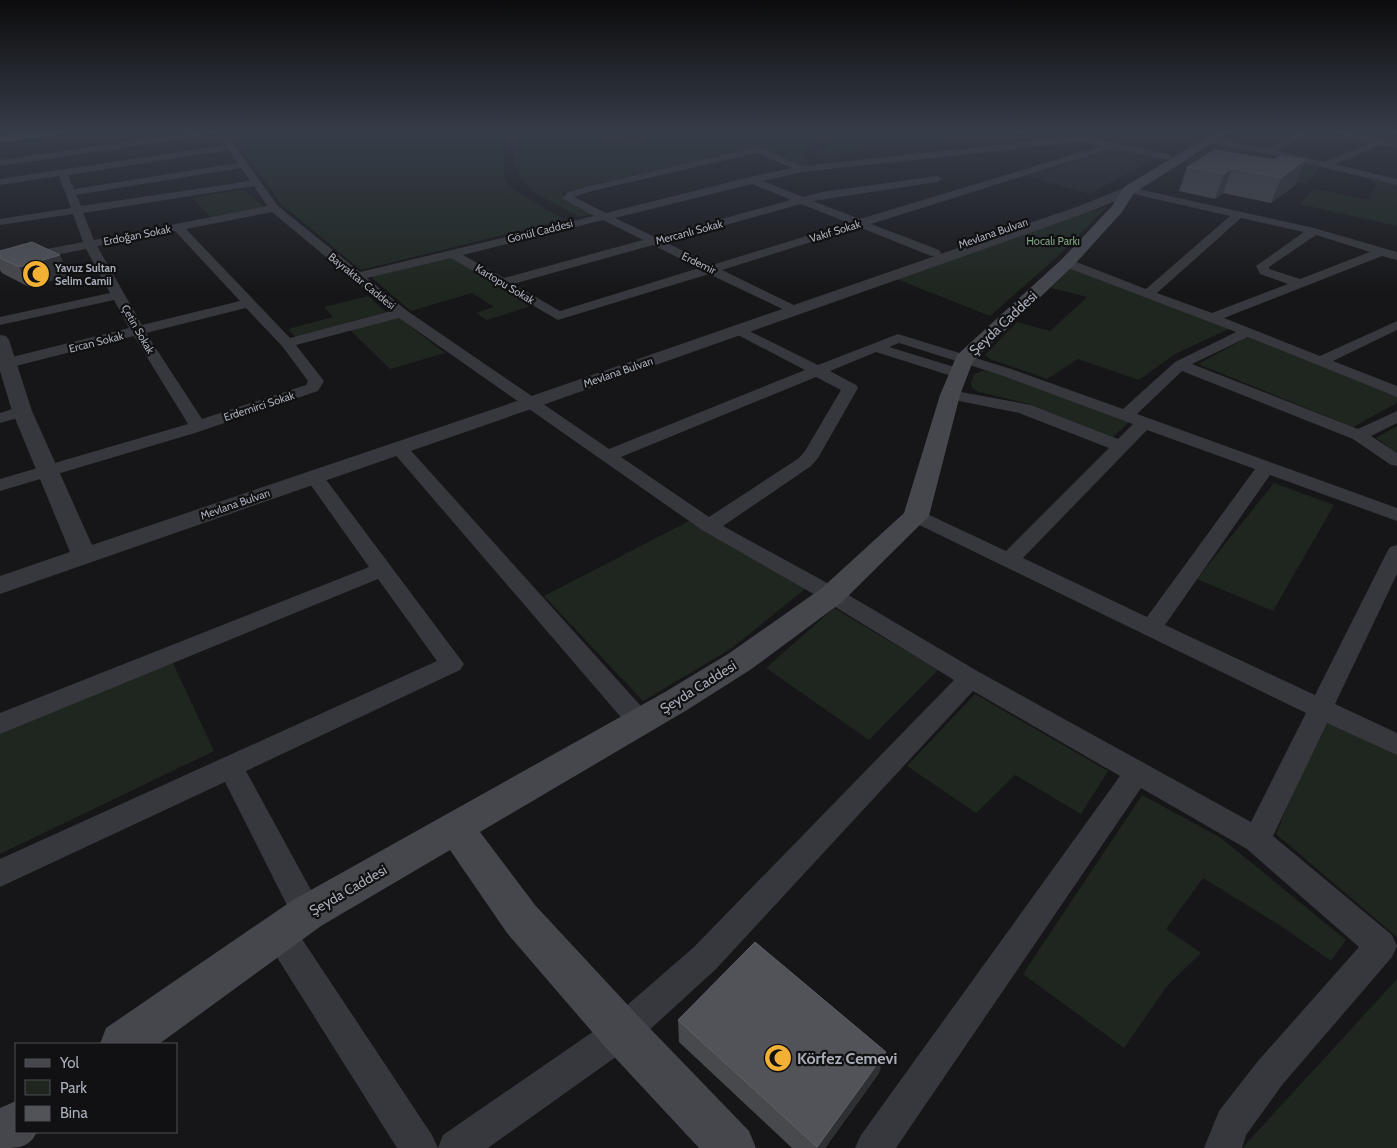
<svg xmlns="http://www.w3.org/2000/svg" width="1397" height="1148" font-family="Cabin,sans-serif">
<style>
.built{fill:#222225}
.green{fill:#1e261f}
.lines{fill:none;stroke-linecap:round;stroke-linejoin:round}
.minor{fill:#37383d;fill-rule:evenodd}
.tertiary{fill:#37383d;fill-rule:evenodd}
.secondary{fill:#45474d;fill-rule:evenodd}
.motorway{fill:#63666e;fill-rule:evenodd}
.wall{fill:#47494d}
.shaded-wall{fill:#2f3033}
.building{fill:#525359;stroke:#5f6168}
.labels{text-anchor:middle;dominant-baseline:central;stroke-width:4.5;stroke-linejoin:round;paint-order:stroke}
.far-street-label{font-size:11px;fill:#a8adb8;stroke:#111113}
.far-park-label{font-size:11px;fill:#7fa381;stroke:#111113}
.far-poi-label{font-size:11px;font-weight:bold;fill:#a8adb8;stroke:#111113;text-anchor:start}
.street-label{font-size:14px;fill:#a8adb8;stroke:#111113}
.near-poi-label{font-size:16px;font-weight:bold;fill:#a8adb8;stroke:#111113;text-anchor:start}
</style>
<rect width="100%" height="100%" fill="#161618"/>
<polygon class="built" points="1115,148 1152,155 1156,158 1090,194 1026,176"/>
<g class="green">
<polygon points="77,132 130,132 0,148 0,141"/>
<polygon points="229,132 505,132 504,178 510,187 564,220 361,270 281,204"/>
<path d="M516 132H609L615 135 599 141 604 144 685 132H829L803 155 804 158 813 164 800 166 755 147 562 192V198L592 214 579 217C539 192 504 189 516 132Z"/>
<polygon points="839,132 1034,132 1004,142 902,144 814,159 815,154"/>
<path d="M1217 144 1321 167C1314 171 1313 179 1306 184L1185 163Z"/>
<polygon points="1367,177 1397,184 1397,226 1299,204 1314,189 1369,200 1376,185"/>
<polygon points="240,190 245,191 264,207 211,217 192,198"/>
<polygon points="1108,206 1056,258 990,316 894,278"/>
<polygon points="440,257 454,258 534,305 487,320 476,313 494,307 472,293 411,311 372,278 372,276"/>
<polygon points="1072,267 1231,328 1175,354 1139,380 1078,359 1047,379 990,359 985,355 1017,322 1050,331 1087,297 1051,288"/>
<polygon points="368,296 386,312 295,337 288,329 333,317 324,307"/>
<polygon points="398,317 445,353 390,369 350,330"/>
<polygon points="1250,336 1397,396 1397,403 1353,427 1198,364"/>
<polygon points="985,370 998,372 1129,422 1113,437 1029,404 979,392 972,388 971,384 974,374"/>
<polygon points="1397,426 1397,453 1376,438"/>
<polygon points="1274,483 1334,505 1273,611 1197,579"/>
<polygon points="689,521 805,589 732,648 643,701 544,596"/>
<polygon points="834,608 938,670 869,740 766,668"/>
<polygon points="172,661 214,751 0,854 0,729"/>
<polygon points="975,694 1108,771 1081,814 1015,775 976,813 907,766"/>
<polygon points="1324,719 1397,753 1397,937 1276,834"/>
<polygon points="1142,795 1221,838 1346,940 1331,961 1281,926 1203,878 1166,929 1201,953 1167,986 1124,1048 1023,974"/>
<polygon points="1397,979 1397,1148 1243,1148 1244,1146"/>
</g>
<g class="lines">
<g class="minor">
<path d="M196 132H225L278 206 360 272 594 216 562 198 568 192 585 187 752 148 763 149 803 166 1081 136 1168 154 1173 157 1168 160 1113 148 871 224 939 250 941 253 939 256H931L859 227 722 270 800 308 802 311 795 315 709 274 558 320 451 258 367 278 406 310 609 449 805 370 734 333 732 330 734 327 739 326 818 365 898 334 1008 368 1123 409 1175 362 1236 332 1063 266 1061 263 1063 260H1071L1146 289 1230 216 1125 192 1124 190 1125 188 1129 187 1314 228 1397 252V260L1382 256 1224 318 1320 356 1397 321V330L1333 361 1397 386V397L1248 337 1192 364 1358 429 1397 411V423L1371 436 1397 453V466L1391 465 1353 439 1182 371 1137 414 1397 508V521L1270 475 1165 625 1315 695 1387 552 1390 547 1397 545V574L1335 704 1397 733V755L1327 723 1273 836 1392 935 1397 946 1392 957 1282 1085 1246 1135 1242 1148H1204L1219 1111 1258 1061 1359 947 1247 849 1141 788 896 1148H855L861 1135 1120 776 973 691 716 969 634 1044 488 1148H397L268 943 263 932 268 921 279 917 290 921 432 1135 438 1148 443 1135 610 1020 694 947 954 680 824 600 702 530 399 318 296 345 324 381 318 391 195 433 0 491V479L188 424 134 336 0 370V360L129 328 114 300 0 325V317L110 293 86 249 0 266V258L83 242 73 214 0 225V219L71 208 59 176 0 185V179L226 145 218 134 0 166V160ZM1081 142 1101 146 860 219 813 201 937 182 942 179 937 176 822 192 803 197 763 181 802 172ZM229 150 238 163 74 189 68 175ZM752 154H759L792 168 750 177 606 213 574 197 592 191ZM241 168 250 181 81 206 76 195ZM752 184 791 200 655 237 615 218ZM254 186 267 206 94 240 83 213ZM801 204 849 223 712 265 665 242ZM272 212 391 311 290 338 186 229ZM1241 218 1304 232 1256 266 1260 274 1288 284 1212 313 1157 293ZM603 220 643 240 504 278 463 255ZM175 231 240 301 142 325 97 246ZM1316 235 1370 252 1300 279 1269 269V267ZM653 245 699 268 560 311 513 284ZM246 308 282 346 308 381 306 385 202 419 146 333ZM899 343 998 374 1133 424 1118 439 1031 405 950 390 944 392 942 395 944 398 1019 413 1109 448 1006 551 923 512 916 510 909 512 906 516 909 520 1306 713 1251 822 979 672 840 590 723 526 811 466 818 458 858 388 856 385 830 371 876 352 958 378 964 376 966 373 964 370 889 347ZM816 377 841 390 805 451 799 458 709 517 621 457ZM1147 430 1255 469 1147 617 1023 558Z"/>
<polygon points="1299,132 1310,132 1278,151 1324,162 1371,143 1331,132 1347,132 1397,143 1397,149 1381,145 1334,164 1397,179 1397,185 1258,152 1210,143 1205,140 1210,137 1268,149"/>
<polygon points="22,406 28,407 30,411 28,415 0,423 0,413"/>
<polygon points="399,443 405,444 649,715 653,722 649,729 640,732 631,729 393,452 390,448 393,444"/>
<polygon points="314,471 321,473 464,664 460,670 246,771 318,903 322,913 318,923 307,928 296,923 225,782 0,887 0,859 437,661 378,579 0,734 0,713 369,567 305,477 307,473"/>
</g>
<polygon class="tertiary" points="1129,186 1134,187 1135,190 1134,193 1089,212 537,407 0,594 0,576 70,552 12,411 0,371 0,335 6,336 9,340 32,411 92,545 523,399 1079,206"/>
<g class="secondary">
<polygon points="1216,132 1230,132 1134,193 1122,212 1074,265 973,361 960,395 929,516 842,602 750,670 687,710 480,832 535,905 638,1016 749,1131 756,1148 699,1148 606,1048 507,933 450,850 321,926 159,1044 100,1044 106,1028 293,900 665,692 728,654 822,588 904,513 940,395 957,355 1062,259 1112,206 1124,187"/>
<path d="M16 1101V1132H37C29 1148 19 1148 0 1148V1108Z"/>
</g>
<polygon class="motorway" points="29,132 64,132 58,135 0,142 0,136"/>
</g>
<g class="wall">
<polygon points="1274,160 1305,160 1295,185 1271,203 1223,193 1215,199 1179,191 1187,167"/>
<polygon points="0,251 70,275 29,287 2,273 0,270"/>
<polygon points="678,1020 879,1073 825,1148 792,1148 679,1042"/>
</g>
<g class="shaded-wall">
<polygon points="1305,160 1295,185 1271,203 1281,178"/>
<polygon points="1232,168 1223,193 1215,199 1224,174"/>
<polygon points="60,255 70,275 29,287 19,267"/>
<polygon points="886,1052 879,1073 825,1148 817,1148"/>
</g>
<g class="building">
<polygon points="1215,150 1274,160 1280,156 1305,160 1281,178 1232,168 1224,174 1187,167"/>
<polygon points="32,242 60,255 19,267 0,258 0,251"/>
<polygon points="755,942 886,1052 817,1147 678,1020"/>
</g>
<linearGradient id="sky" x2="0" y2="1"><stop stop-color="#0c0c0d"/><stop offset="0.45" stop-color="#363c48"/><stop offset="1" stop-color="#363c48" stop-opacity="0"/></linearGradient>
<rect width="1397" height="293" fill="url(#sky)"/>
<defs>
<g id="mosque-disc" transform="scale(1.4375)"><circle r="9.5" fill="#f2b134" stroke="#111113"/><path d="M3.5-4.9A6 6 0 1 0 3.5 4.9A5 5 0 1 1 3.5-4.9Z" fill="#111"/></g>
</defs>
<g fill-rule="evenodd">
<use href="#mosque-disc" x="36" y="274"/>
<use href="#mosque-disc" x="778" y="1058"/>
</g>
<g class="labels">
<g class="far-street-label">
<text transform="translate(540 231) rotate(-14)">Gönül Caddesi</text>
<text transform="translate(835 231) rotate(-17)">Vakıf Sokak</text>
<text transform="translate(689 232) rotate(-15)">Mercanlı Sokak</text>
<text transform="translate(993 233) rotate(-19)">Mevlana Bulvarı</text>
<text transform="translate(137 235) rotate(-11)">Erdoğan Sokak</text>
<text transform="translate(699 263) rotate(26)">Erdemir</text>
<text transform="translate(362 281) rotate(39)">Bayraktar Caddesi</text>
<text transform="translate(505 284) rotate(31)">Kartopu Sokak</text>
<text transform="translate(138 329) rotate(60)">Çetin Sokak</text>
<text transform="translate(96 342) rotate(-14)">Ercan Sokak</text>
<text transform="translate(618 372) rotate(-19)">Mevlana Bulvarı</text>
<text transform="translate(259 406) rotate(-18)">Erdemirci Sokak</text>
<text transform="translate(235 504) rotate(-19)">Mevlana Bulvarı</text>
</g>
<g class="far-park-label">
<text x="1053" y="241">Hocalı Parkı</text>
</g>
<g class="far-poi-label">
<text x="55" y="268">Yavuz Sultan<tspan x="55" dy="13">Selim Camii</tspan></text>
</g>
<g class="street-label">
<text transform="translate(1003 323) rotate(-43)">Şeyda Caddesi</text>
<text transform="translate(698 687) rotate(-32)">Şeyda Caddesi</text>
<text transform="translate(348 890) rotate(-30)">Şeyda Caddesi</text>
</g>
<g class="near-poi-label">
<text x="797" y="1058">Körfez Cemevi</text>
</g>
</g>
<rect x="15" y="1043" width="162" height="90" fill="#111113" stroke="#4d4f55"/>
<rect x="25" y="1059" width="25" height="8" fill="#45474d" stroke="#4d4f55"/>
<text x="60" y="1068" font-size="15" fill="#a8adb8">Yol</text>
<rect x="25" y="1080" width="25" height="15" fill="#1e261f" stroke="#4d4f55"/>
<text x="60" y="1093" font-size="15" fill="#a8adb8">Park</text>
<rect x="25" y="1106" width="25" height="15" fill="#525359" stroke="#4d4f55"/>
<text x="60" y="1118" font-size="15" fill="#a8adb8">Bina</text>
</svg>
